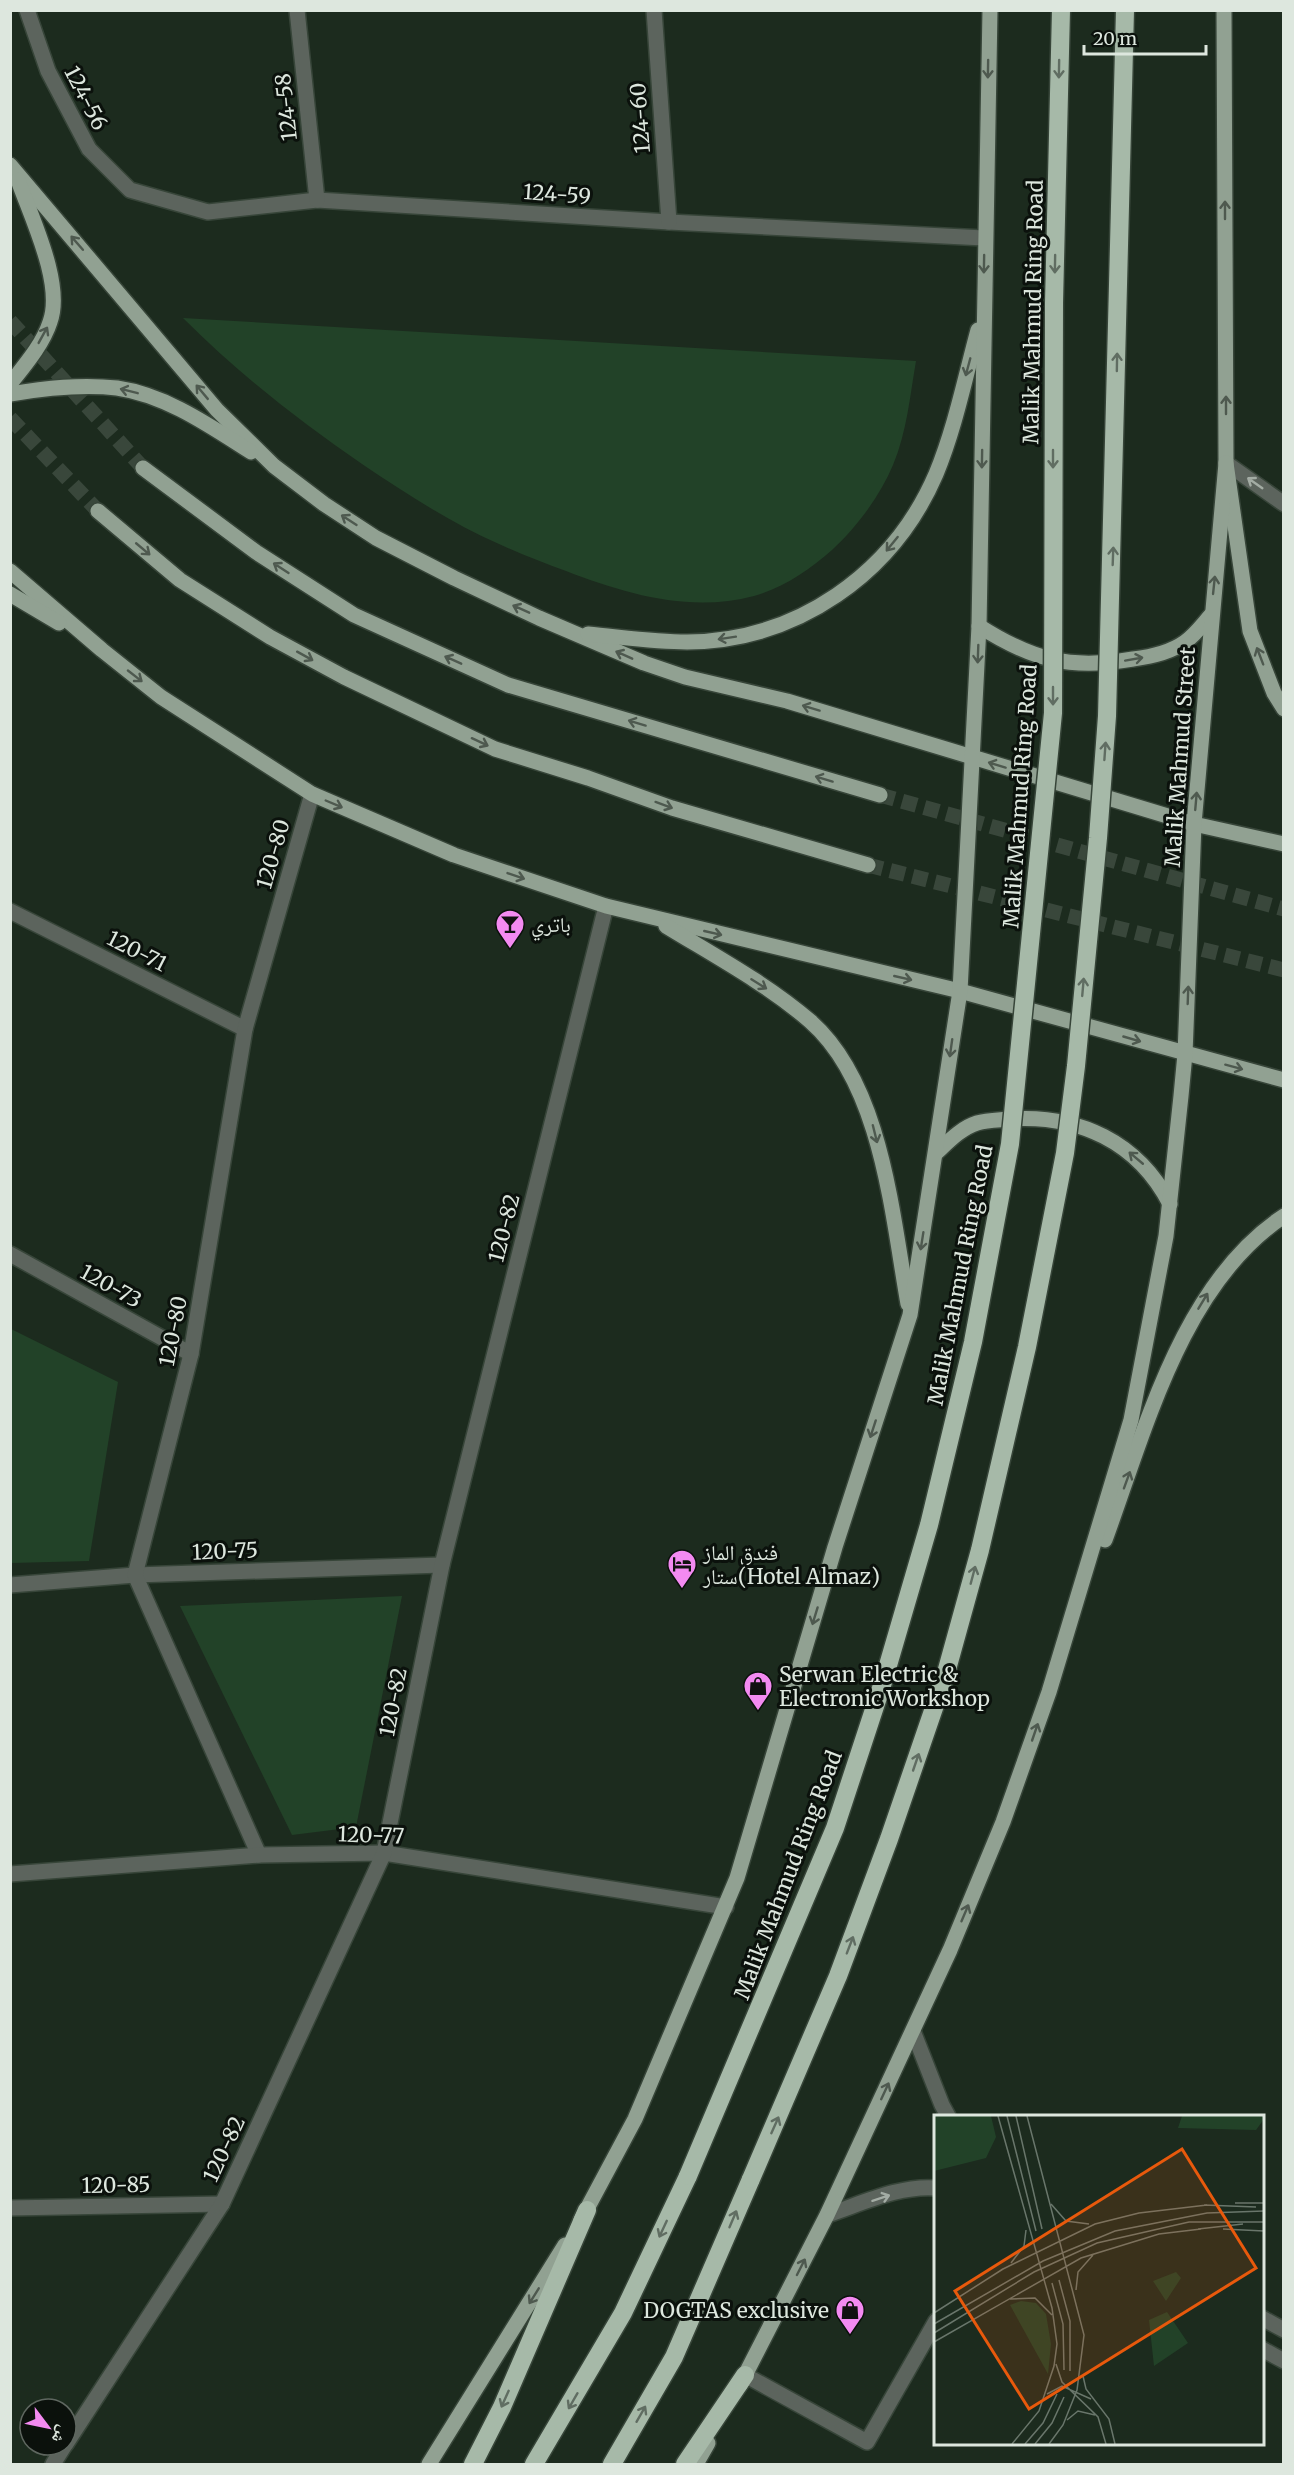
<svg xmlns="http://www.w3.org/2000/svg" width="1294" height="2475" font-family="Merriweather,'Noto Naskh Arabic',serif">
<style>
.green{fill:#224228}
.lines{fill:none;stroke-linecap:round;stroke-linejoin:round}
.major-tunnel{stroke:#39473b;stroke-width:15;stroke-dasharray:15 8;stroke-linecap:butt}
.minor-casing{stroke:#374539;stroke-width:18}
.major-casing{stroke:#374539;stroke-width:18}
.highway-casing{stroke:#374539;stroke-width:21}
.minor{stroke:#5c645d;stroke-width:15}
.major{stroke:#91a192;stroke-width:15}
.highway{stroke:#a6b9a8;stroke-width:18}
.highway-bridge-casing{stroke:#374539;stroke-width:21;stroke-linecap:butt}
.highway-bridge{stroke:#a6b9a8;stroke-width:18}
.oneway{stroke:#4e594f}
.oneway2{stroke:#606d62}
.oneway3{stroke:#a3aca4}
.labels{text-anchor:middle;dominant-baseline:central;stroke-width:6;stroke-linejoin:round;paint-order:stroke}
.street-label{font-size:21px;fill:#dde7de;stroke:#0b110c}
.poi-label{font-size:21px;fill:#dde7de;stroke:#0b110c;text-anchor:start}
.inset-road{fill:none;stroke:#69766b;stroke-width:1.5}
.view{fill:#e8590c;fill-opacity:0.15;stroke:#e8590c;stroke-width:3}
.inset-edge{fill:none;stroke:#dde7de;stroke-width:3}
</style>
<rect width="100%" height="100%" fill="#1c2b1e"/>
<g class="green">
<path d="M183 318 916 361C910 395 907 432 893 465 880 496 857 527 832 550 809 570 783 588 754 596 690 613 626 594 566 571 544 563 521 554 499 544 451 523 405 493 362 464 298 420 238 373 183 318Z"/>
<polygon points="11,1329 118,1382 89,1561 11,1563"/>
<polygon points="402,1596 356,1827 292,1835 180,1606"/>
</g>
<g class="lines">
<g class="major-tunnel">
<polyline points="10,321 143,468"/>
<polyline points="10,418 98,511"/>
<polyline points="880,795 1284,909"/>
<polyline points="868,865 1284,970"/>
</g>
<g class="minor-casing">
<g id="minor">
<polyline points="27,10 48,71 89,149 130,190 208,212 317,200 669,222 984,238"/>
<polyline points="297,10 317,200"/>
<polyline points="654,10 669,222"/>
<polyline points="1226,463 1284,504"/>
<polyline points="10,911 245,1029"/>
<polyline points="10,1254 191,1354"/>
<polyline points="10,1585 135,1575 442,1565"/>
<polyline points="259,1855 135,1575 191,1354 245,1029 312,794"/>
<polyline points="10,1874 259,1855 384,1853 726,1907"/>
<polyline points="913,2031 942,2105 948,2116"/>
<polyline points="10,2208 222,2204"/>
<path d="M827 2215C861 2204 899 2185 936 2188"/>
<polyline points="1262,2318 1284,2330"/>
<polyline points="1262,2349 1284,2361"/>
<polyline points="745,2375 867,2442 936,2321"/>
<polyline points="66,2444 222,2204 384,1853 442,1565 606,906"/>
<polyline points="53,2464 65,2445"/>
</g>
</g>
<g class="major-casing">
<g id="major">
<polyline points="1224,10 1226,463 1250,631 1274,693 1284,709"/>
<polyline points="10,165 217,410 274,466 324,504 376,538 454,578 539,618 644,663 685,677 787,701 1194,824 1284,844"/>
<path d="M10 384C25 365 43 344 50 322 64 284 31 217 18 180"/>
<path d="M10 394C46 388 81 384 117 388 166 395 210 426 251 452"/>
<polyline points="143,468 256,552 354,615 508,685 880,795"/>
<polyline points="98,511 180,580 270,637 344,677 495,749 588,778 672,808 868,865"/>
<polyline points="10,571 102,650 161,697 312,794 454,855 606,906 960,991 1284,1080"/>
<polyline points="10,594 59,623"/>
<path d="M979 626C1032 660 1070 670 1133 659 1149 657 1171 652 1185 642 1195 635 1203 624 1211 615"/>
<path d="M588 634C621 637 655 642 687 642 797 641 893 574 936 474 955 428 965 378 978 330"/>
<path d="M666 926C715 956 767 984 810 1021 882 1084 892 1215 908 1304"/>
<path d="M936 1153C948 1142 961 1128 977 1123 987 1120 999 1120 1009 1119 1079 1114 1138 1142 1170 1204"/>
<path d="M1105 1540C1145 1431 1182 1283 1284 1216"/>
<polyline points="581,2220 635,2119 737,1878 835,1547 910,1315 960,991 979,626 990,10"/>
<polyline points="740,2385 827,2215 950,1950 1003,1822 1049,1692 1131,1420 1166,1236 1181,1096 1185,1054 1194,824 1226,463"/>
<polyline points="429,2464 565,2245"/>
<polyline points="696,2464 708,2443"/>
</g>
</g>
<g class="highway-casing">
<g id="highway">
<polyline points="473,2464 502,2407 587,2210"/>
<polyline points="534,2464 623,2313 688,2176"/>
<polyline points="612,2464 674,2357 751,2179"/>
<polyline points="685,2464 745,2375"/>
</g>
</g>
<use href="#minor" class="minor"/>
<use href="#major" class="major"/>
<use href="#highway" class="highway"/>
<g class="highway-bridge-casing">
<g id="highway-bridge">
<polyline points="688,2176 835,1828 884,1679 929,1525 973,1342 1010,1144 1053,713 1054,303 1061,10"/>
<polyline points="751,2179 838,1976 889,1839 946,1673 980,1550 1027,1347 1065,1153 1076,1066 1098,838 1107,716 1125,10"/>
</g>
</g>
<use href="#highway-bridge" class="highway-bridge"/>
</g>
<defs><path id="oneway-shaft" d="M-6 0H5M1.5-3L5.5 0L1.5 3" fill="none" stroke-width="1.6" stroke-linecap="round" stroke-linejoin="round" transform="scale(1.5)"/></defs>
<g class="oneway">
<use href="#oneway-shaft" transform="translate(988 69) rotate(91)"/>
<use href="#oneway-shaft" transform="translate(1225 210) rotate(-90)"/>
<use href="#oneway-shaft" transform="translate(77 243) rotate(-131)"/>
<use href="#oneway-shaft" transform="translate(984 264) rotate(91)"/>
<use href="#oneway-shaft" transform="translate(43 335) rotate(-61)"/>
<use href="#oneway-shaft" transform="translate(968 367) rotate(105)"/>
<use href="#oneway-shaft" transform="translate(129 391) rotate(-166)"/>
<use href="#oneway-shaft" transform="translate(202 392) rotate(-130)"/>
<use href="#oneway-shaft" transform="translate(1226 405) rotate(-90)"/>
<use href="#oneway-shaft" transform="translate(982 459) rotate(91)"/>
<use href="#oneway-shaft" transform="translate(349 520) rotate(-147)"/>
<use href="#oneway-shaft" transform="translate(892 544) rotate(129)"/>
<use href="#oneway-shaft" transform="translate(143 549) rotate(40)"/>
<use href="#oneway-shaft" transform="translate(281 568) rotate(-147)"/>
<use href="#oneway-shaft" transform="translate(1214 585) rotate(-84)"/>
<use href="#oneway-shaft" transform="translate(521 609) rotate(-156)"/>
<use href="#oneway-shaft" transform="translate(727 638) rotate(171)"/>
<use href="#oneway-shaft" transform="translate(978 654) rotate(92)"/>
<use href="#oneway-shaft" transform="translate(624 655) rotate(-156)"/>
<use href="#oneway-shaft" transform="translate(305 656) rotate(29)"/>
<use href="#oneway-shaft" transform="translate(1260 656) rotate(-111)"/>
<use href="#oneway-shaft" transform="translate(1134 659) rotate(-10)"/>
<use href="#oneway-shaft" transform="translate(453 660) rotate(-156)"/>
<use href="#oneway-shaft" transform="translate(135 676) rotate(38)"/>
<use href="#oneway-shaft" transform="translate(811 708) rotate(-163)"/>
<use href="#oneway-shaft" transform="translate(637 723) rotate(-163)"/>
<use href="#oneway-shaft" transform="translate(480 742) rotate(25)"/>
<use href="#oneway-shaft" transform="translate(997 765) rotate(-163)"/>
<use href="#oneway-shaft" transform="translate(824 779) rotate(-163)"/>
<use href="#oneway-shaft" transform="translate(1196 801) rotate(-85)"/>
<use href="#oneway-shaft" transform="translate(334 804) rotate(23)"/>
<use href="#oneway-shaft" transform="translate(664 805) rotate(20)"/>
<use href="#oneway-shaft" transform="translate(516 876) rotate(19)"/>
<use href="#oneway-shaft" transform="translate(713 933) rotate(13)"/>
<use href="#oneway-shaft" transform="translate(903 978) rotate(13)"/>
<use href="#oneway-shaft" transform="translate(759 984) rotate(32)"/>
<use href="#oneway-shaft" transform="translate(1188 995) rotate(-88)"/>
<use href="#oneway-shaft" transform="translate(1132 1039) rotate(16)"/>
<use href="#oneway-shaft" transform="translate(951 1048) rotate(98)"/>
<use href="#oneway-shaft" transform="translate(1234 1067) rotate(15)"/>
<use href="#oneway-shaft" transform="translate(875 1134) rotate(76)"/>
<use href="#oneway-shaft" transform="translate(1136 1158) rotate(-140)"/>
<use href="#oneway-shaft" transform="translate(922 1241) rotate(99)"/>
<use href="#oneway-shaft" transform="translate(1203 1301) rotate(-59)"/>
<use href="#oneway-shaft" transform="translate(873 1429) rotate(108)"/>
<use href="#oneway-shaft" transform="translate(1127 1480) rotate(-70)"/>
<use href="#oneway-shaft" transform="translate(815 1616) rotate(107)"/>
<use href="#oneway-shaft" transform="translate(1035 1732) rotate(-71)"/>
<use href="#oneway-shaft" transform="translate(965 1913) rotate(-67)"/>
<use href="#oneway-shaft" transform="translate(885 2091) rotate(-65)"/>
<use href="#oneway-shaft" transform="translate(801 2267) rotate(-63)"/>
<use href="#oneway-shaft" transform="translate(534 2296) rotate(122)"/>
</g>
<g class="oneway2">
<use href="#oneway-shaft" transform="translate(1059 69) rotate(91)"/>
<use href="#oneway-shaft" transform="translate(1055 264) rotate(91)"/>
<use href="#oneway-shaft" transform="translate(1117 362) rotate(-89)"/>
<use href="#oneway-shaft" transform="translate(1053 459) rotate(90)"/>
<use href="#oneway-shaft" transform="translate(1113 556) rotate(-88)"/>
<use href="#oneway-shaft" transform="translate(1053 696) rotate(90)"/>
<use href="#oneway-shaft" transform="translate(1105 751) rotate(-86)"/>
<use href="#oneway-shaft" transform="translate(1083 987) rotate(-85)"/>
<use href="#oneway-shaft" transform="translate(973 1575) rotate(-75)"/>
<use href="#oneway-shaft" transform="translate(916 1762) rotate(-71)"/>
<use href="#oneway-shaft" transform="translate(850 1945) rotate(-69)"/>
<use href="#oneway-shaft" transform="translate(775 2125) rotate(-66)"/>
<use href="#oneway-shaft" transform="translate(733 2219) rotate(-67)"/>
<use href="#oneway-shaft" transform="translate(663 2229) rotate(115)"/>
<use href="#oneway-shaft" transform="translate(505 2399) rotate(114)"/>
<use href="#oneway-shaft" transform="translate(573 2401) rotate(120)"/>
<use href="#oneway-shaft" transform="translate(641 2414) rotate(-60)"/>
</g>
<g class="oneway3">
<use href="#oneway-shaft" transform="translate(1255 483) rotate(-145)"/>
<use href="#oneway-shaft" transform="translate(881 2198) rotate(-18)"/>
</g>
<defs>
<g id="bar-pin" transform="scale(1.5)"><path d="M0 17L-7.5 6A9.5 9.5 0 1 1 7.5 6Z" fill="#f38af1" stroke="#0b110c"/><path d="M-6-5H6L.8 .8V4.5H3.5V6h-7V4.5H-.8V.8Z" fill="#111"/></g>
<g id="hotel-pin" transform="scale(1.5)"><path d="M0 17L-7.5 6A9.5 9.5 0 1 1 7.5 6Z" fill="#f38af1" stroke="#0b110c"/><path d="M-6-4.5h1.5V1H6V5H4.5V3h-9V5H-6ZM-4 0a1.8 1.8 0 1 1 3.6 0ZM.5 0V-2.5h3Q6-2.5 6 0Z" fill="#111"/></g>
<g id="shop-pin" transform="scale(1.5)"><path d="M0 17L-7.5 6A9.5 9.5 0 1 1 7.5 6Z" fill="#f38af1" stroke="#0b110c"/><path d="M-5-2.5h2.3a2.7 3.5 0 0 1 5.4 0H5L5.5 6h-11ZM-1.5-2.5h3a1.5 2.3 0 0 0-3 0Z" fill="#111"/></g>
</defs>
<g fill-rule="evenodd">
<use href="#bar-pin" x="510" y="924"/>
<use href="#hotel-pin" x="682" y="1564"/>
<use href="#shop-pin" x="758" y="1686"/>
<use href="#shop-pin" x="850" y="2310"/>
</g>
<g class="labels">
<g class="street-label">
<text transform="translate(86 98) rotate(63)">124-56</text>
<text transform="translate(286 107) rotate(-96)">124-58</text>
<text transform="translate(640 118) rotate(-94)">124-60</text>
<text transform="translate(557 194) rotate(4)">124-59</text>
<text transform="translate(1033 312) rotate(-89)">Malik Mahmud Ring Road</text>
<text transform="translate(1180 757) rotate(-86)">Malik Mahmud Street</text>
<text transform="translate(1020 796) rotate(-86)">Malik Mahmud Ring Road</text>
<text transform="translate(273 854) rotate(-74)">120-80</text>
<text transform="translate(137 951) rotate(27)">120-71</text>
<text transform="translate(504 1228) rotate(-76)">120-82</text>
<text transform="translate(960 1275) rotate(-79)">Malik Mahmud Ring Road</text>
<text transform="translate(111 1286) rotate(29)">120-73</text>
<text transform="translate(173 1331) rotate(-79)">120-80</text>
<text transform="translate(225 1551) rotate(-2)">120-75</text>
<text transform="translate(393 1702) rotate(-79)">120-82</text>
<text transform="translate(371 1835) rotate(2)">120-77</text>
<text transform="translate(788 1875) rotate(-69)">Malik Mahmud Ring Road</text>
<text transform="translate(224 2149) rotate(-65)">120-82</text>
<text transform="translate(116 2185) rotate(-1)">120-85</text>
</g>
<g class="poi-label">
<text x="531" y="924">باتري</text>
<text x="703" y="1552">فندق الماز<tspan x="703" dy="24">ستار(Hotel Almaz)</tspan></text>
<text x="779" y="1674">Serwan Electric &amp;<tspan x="779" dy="24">Electronic Workshop</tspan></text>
<text x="829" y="2310" text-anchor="end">DOGTAS exclusive</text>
</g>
</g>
<g transform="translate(934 2115)">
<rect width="330" height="330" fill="#1c2b1e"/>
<path d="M0 1H57L62 22 52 43 0 56ZM248 1H330V4L322 15 244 13ZM242 157 247 163 232 186 219 166ZM87 186 102 188 112 199 117 229 114 259 76 190ZM233 197 254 228 220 251 215 205Z" fill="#224228"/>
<path class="inset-road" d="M64 1 118 193 123 229 120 251 105 296 78 329M73 1 102 116M82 1 108 114M93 1 150 220 143 275 129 310 115 329M301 88H330M117 89 132 106 155 109M270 90 322 92M264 114 309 109M289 114 330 116M77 148 90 131 92 115M67 155 161 109 205 98 273 90M125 165 136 206V256M118 168 129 209 130 255M142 175 144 157 159 140M76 184 101 183 118 200M0 198 69 154M0 209 109 146 181 116 273 98 330 96M0 218 100 157 163 128 255 107H330M0 227 147 143 225 119 267 114M122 249 128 267 164 302 172 329M149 261 152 274 175 304 181 329M113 279 128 271 157 284M133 305 144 296 161 300M91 329 109 308 123 279M101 329 118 308 130 282"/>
<path class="view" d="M248 34 322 153 95 294 21 176Z"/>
<rect width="330" height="330" class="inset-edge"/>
</g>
<rect width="1294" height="2475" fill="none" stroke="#dde7de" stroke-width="24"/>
<g transform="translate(48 2427) rotate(122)"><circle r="28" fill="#0b110c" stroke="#5f6760" stroke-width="1.5"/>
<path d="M0-4.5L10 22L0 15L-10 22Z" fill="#f38af1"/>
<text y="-9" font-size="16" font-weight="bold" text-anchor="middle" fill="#dde7de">ش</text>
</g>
<path d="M1084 45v9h122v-9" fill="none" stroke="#dde7de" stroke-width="3"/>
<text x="1093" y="45" font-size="18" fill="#dde7de" stroke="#0b110c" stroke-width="4.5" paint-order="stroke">20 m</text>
</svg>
